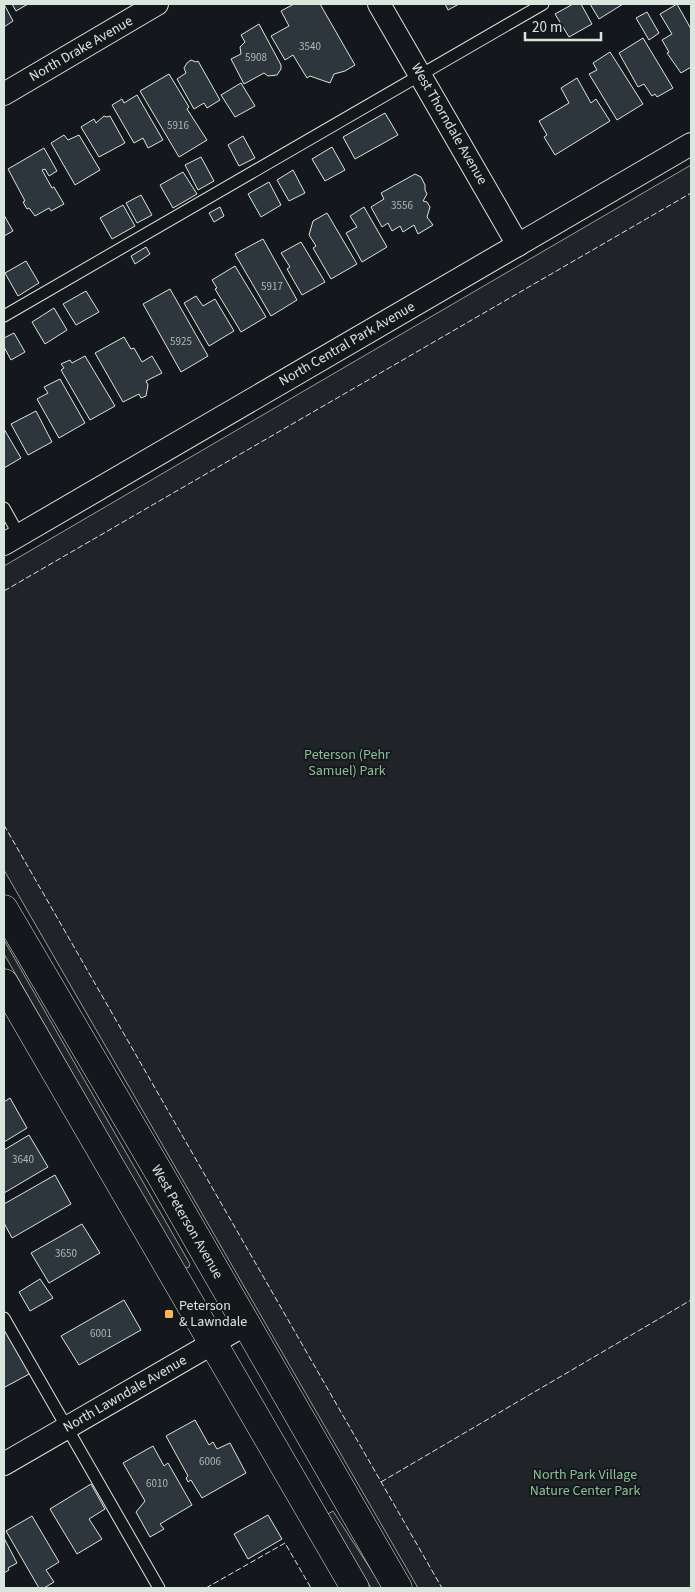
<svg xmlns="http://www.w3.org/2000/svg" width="695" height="1592" font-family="'Source Sans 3',sans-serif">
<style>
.green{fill:#202428;stroke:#939e99}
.building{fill:#2c363c;stroke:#d8e6dc}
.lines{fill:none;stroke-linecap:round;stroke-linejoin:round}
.lane-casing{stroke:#d8e6dc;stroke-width:13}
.street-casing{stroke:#d8e6dc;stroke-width:24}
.primary-casing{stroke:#d8e6dc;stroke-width:29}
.lane{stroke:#14181c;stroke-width:11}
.street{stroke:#14181c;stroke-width:22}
.primary{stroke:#14181c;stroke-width:28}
.fence{stroke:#d8e6dc;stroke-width:1;stroke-dasharray:6 2.5;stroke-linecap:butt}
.poi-dot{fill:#ffb74d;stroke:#14181c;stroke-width:2}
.labels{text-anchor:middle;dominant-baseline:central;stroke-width:4;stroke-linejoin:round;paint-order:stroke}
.number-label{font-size:11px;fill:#adbab4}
.street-label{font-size:14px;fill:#d8e6dc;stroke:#14181c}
.park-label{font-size:14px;fill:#8ac095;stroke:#14181c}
.poi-label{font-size:14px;fill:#d8e6dc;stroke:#14181c;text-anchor:start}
</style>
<rect width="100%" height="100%" fill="#14181c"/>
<g class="green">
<polygon points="691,165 691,1588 418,1588 4,870 4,566"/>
<polygon points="4,940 190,1264 189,1267 187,1268 184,1267 4,954"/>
<polygon points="333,1511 377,1579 383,1588 371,1588 328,1514"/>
</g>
<g class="building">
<polygon points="4,4 13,21 4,27"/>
<polygon points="12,4 28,4 16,11"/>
<polygon points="294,4 320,4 355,65 345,71 334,74 330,83 310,76 307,78 293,55 285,60 271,36 289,26 281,11"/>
<polygon points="445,4 459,4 448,10"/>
<polygon points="573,4 581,4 592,24 569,37 555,14"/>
<polygon points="590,4 623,4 599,19"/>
<polygon points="677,4 691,29 691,67 681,73 667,53 669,52 662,40 672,34 660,14"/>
<polygon points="647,12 659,33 649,40 636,18"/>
<polygon points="259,24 281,65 281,69 277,75 268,76 264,73 244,84 231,59 241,54 240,47 245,42 241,35"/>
<polygon points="643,38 673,88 657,97 655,94 652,96 644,84 638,87 619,53"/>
<polygon points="610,52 643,104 617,120 589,74 597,70 593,63"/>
<polygon points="191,60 196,62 198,61 220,100 207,108 204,103 194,109 177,79 186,73 184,68 187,63"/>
<polygon points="169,74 189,107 187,109 207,140 179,157 140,91"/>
<polygon points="577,78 591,103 596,99 610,121 555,155 544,137 547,135 539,121 569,103 561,88"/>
<polygon points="241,83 255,106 235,117 221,95"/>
<polygon points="137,95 163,140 148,148 143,138 134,143 112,105 122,99 124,103"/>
<polygon points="385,113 398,135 355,159 343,137"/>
<polygon points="104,116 107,117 110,116 125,143 99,157 81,127 94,119 96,123"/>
<polygon points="64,135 68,140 79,135 100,170 75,185 51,143"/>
<polygon points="243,136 255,158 239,166 228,145"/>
<polygon points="332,147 345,170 325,181 312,159"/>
<polygon points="44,148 57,171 49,176 45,169 42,170 52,188 54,187 64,204 51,211 49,208 35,216 29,208 27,209 23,202 25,201 8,169"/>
<polygon points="201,157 214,181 198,190 185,165"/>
<polygon points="293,170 305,193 289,201 277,180"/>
<polygon points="183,172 197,194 173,208 160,185"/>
<polygon points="415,174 421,177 425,185 425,190 427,194 423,201 427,202 430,207 427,217 433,225 418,234 414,225 403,232 400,226 392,231 388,223 382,227 371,207 384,199 381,193"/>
<polygon points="269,182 281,205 261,217 248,194"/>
<polygon points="141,195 152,215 137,223 126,203"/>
<polygon points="123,205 135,226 112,239 100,218"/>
<polygon points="220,207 224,216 214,222 209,213"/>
<polygon points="364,207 387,247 362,262 346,233 357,227 350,216"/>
<polygon points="327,213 357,264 331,279 313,248 316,246 309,235 313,221"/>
<polygon points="4,215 13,231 4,236"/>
<polygon points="263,239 297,300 271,316 235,254"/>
<polygon points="301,242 325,282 302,295 287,269 290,267 281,253"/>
<polygon points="146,247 150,254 135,264 131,256"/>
<polygon points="26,261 39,283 18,296 5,273"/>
<polygon points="235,266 266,317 241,332 215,289 217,288 212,280"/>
<polygon points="170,289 208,356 181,372 143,304"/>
<polygon points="86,291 99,312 76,325 63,304"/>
<polygon points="196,296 203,306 215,299 234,331 209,346 184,303"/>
<polygon points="54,308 67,330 45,344 32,322"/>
<polygon points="14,333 25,352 11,360 4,347 4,338"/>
<polygon points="124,337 131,349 134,348 142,362 152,356 162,373 146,381 148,385 146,396 141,398 139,394 123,402 95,353"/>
<polygon points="85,356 115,406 90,420 61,370 64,368 61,364 70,360 72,363"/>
<polygon points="60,379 85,423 59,438 37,399 48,393 44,387"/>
<polygon points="36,411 52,442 28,455 11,424"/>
<polygon points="4,429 21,458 4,468"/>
<polygon points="10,1098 27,1128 4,1142 4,1102"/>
<polygon points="29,1135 48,1167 4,1193 4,1150"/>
<polygon points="55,1175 71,1204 12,1238 4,1223 4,1204"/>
<polygon points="82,1224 100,1253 49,1283 31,1253"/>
<polygon points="40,1279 53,1298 30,1311 19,1292"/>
<polygon points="124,1300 141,1330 79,1365 61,1336"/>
<polygon points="4,1321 33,1372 5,1387 4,1384"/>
<polygon points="195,1420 209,1445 213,1442 217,1449 230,1443 246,1473 202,1498 191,1480 188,1482 186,1478 188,1476 166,1436"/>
<polygon points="153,1446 164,1466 168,1463 192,1505 160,1524 164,1529 150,1537 136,1512 145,1501 123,1463"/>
<polygon points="91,1484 105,1509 89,1519 102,1539 77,1554 50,1509"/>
<polygon points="268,1515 282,1539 248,1559 234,1534"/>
<polygon points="32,1516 59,1562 46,1570 54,1582 44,1588 39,1588 6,1531"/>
<polygon points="4,1538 17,1563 8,1568 9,1570 4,1573"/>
</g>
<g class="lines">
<g class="lane-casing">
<g id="lane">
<polyline points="4,316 543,4"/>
<polyline points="4,508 19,535"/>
<polyline points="4,1318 159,1588"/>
</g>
</g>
<g class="street-casing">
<g id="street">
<polyline points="379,4 518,245"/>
<polyline points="4,94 157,4"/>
<polyline points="4,544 691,144"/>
<polyline points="4,1464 246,1324"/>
</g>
</g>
<g class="primary-casing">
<g id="primary">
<polyline points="4,909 161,1176 398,1588"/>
<polyline points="4,983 355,1588"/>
</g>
</g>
<use href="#lane" class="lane"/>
<use href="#street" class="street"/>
<use href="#primary" class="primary"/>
<g class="fence">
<polyline points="4,591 691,193"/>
<polyline points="4,825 442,1588"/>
<polyline points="381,1482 691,1300"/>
<polyline points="206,1588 285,1543 311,1588"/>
</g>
</g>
<rect class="poi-dot" x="164" y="1309" width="10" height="10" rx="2.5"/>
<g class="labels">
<g class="number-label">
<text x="310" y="46">3540</text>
<text x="256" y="57">5908</text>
<text x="178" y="125">5916</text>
<text x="402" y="205">3556</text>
<text x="272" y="286">5917</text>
<text x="181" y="341">5925</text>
<text x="23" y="1159">3640</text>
<text x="66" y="1253">3650</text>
<text x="101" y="1333">6001</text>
<text x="210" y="1461">6006</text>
<text x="157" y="1483">6010</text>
</g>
<g class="street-label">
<text transform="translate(81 49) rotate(-30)">North Drake Avenue</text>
<text transform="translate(449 124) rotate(60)">West Thorndale Avenue</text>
<text transform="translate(347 344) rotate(-30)">North Central Park Avenue</text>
<text transform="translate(187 1222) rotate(60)">West Peterson Avenue</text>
<text transform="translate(125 1394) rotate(-30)">North Lawndale Avenue</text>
</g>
<g class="park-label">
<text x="347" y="755">Peterson (Pehr<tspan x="347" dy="16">Samuel) Park</tspan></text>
<text x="585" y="1475">North Park Village<tspan x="585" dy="16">Nature Center Park</tspan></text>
</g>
<g class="poi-label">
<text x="179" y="1306">Peterson<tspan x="179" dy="16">&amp; Lawndale</tspan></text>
</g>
</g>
<rect width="695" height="1592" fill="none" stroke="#d8e6dc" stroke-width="10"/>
<path d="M525 32v8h76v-8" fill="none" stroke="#d8e6dc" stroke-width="2.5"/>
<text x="532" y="32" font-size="15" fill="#d8e6dc" stroke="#14181c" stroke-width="4" paint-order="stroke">20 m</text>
</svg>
